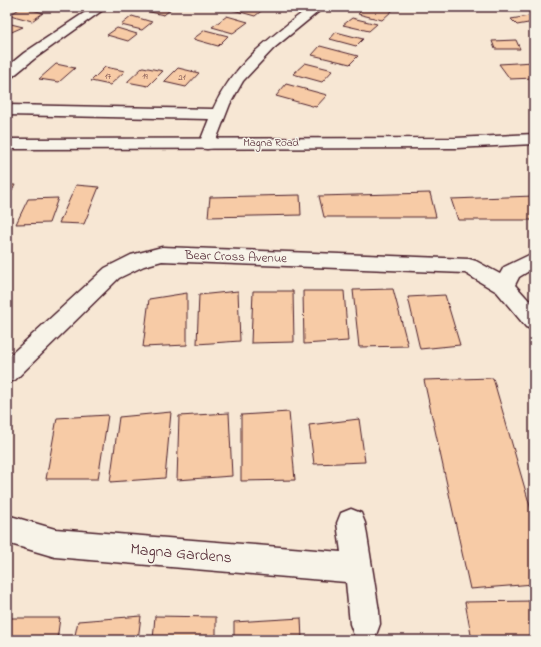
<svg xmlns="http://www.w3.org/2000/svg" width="541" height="647" font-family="'Indie Flower',sans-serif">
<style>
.building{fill:#f7cba6;stroke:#4a1f2b}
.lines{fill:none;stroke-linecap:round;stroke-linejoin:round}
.street-casing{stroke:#4a1f2b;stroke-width:3}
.primary-casing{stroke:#4a1f2b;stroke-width:3}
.street{fill:#f7f3e8;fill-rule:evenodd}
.primary{fill:#f7f3e8;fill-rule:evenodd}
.labels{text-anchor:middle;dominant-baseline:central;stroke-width:3;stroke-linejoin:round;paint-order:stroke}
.far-number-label{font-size:9px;fill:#754a4a}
.far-street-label{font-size:11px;fill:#4a1f2b;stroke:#f7f3e8}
.street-label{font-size:13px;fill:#4a1f2b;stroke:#f7f3e8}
.near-street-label{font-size:16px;fill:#4a1f2b;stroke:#f7f3e8}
</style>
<rect width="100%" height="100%" fill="#f7e7d4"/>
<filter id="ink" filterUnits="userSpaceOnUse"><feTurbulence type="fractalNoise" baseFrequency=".025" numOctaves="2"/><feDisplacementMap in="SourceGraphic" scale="8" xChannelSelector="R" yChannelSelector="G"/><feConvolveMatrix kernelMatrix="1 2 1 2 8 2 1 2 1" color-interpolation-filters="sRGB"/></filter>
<g filter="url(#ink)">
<g class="building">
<polygon points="22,7 23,7 43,13 32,21 10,15"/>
<polygon points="144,7 164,7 171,9 164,15 141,10"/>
<polygon points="237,7 261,7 265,8 255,16 233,10"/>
<polygon points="365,7 376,7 393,10 382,20 358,14"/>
<polygon points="132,16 152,22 142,30 121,25"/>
<polygon points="227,16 248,22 233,33 212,27"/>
<polygon points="529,16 534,22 517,25 511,19"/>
<polygon points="352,18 377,24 369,31 343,25"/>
<polygon points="7,23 23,27 7,34"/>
<polygon points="117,28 137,34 128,41 107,35"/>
<polygon points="205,30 228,36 218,46 193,39"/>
<polygon points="336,32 363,39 356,46 330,39"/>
<polygon points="516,40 520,49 495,49 492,41"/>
<polygon points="320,46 358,56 350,64 312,55"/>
<polygon points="534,62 534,78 510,79 499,64"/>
<polygon points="305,63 333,70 322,82 293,74"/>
<polygon points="56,64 75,68 59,82 39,79"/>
<polygon points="105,67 125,71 110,85 91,81"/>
<polygon points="143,67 163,71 148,86 127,82"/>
<polygon points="178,68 199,73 186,87 164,82"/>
<polygon points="286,84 327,95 316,107 276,96"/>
<polygon points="7,185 15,185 7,200"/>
<polygon points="76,185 99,187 84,224 59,223"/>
<polygon points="430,193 436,217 324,217 319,196"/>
<polygon points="300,195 301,215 208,217 210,197"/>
<polygon points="534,196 534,220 458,220 451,199"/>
<polygon points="58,198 49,223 16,224 28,199"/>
<polygon points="393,289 408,346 359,347 353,290"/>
<polygon points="238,291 240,341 197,344 199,295"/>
<polygon points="253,291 293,291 294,342 251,343"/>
<polygon points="303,291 344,291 348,341 304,344"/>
<polygon points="187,293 187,345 143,347 149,299"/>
<polygon points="445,295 460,345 420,349 408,297"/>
<polygon points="493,378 534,520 534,584 470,589 424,380"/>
<polygon points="171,412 165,478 110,482 119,417"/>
<polygon points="289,412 295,480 241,481 241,415"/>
<polygon points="229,413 232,476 177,480 179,416"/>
<polygon points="108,415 98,479 46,479 57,418"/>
<polygon points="359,419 365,462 314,464 309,425"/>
<polygon points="534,601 534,640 472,640 465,602"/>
<polygon points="141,616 138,640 74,640 78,621"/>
<polygon points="155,616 216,617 216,640 153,640"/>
<polygon points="7,618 60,618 57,640 7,640"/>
<polygon points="301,618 302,640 234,640 234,622"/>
</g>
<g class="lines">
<g class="street-casing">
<g id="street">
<polygon points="93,7 107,7 34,59 12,77 7,78 7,67 24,53"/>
<path d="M310 7H324L274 48 243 81 230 104 213 148 207 149 201 148 199 144 209 119 7 115V105L213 109C233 64 272 36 310 7Z"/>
<polygon points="162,247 469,259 476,261 500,274 504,267 529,255 534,256 534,268 519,277 515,285 534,306 534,330 526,327 497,292 465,273 162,261 144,266 119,278 15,380 7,383 7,358 105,268 131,255"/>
<polygon points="351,509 361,513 365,523 379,611 380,624 376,635 365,639 354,635 350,624 346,582 55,557 7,543 7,515 55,529 341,552 337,523 341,513"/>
</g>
</g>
<g class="primary-casing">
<polygon id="primary" points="534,134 534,144 456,148 7,149 7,139 456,138"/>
</g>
<use href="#street" class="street"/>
<use href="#primary" class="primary"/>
</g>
</g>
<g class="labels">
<g class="far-number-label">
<text x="108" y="76">17</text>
<text x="145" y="76">19</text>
<text x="182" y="77">21</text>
</g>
<g class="far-street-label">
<text x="271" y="143">Magna Road</text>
</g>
<g class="street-label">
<text transform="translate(236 257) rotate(2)">Bear Cross Avenue</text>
</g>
<g class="near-street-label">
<text transform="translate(181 554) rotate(5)">Magna Gardens</text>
</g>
</g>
<rect width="541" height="647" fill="none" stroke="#f7f3e8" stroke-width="24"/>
<rect x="12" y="12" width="517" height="623" fill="none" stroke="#4a1f2b" stroke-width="1.5" filter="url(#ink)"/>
</svg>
